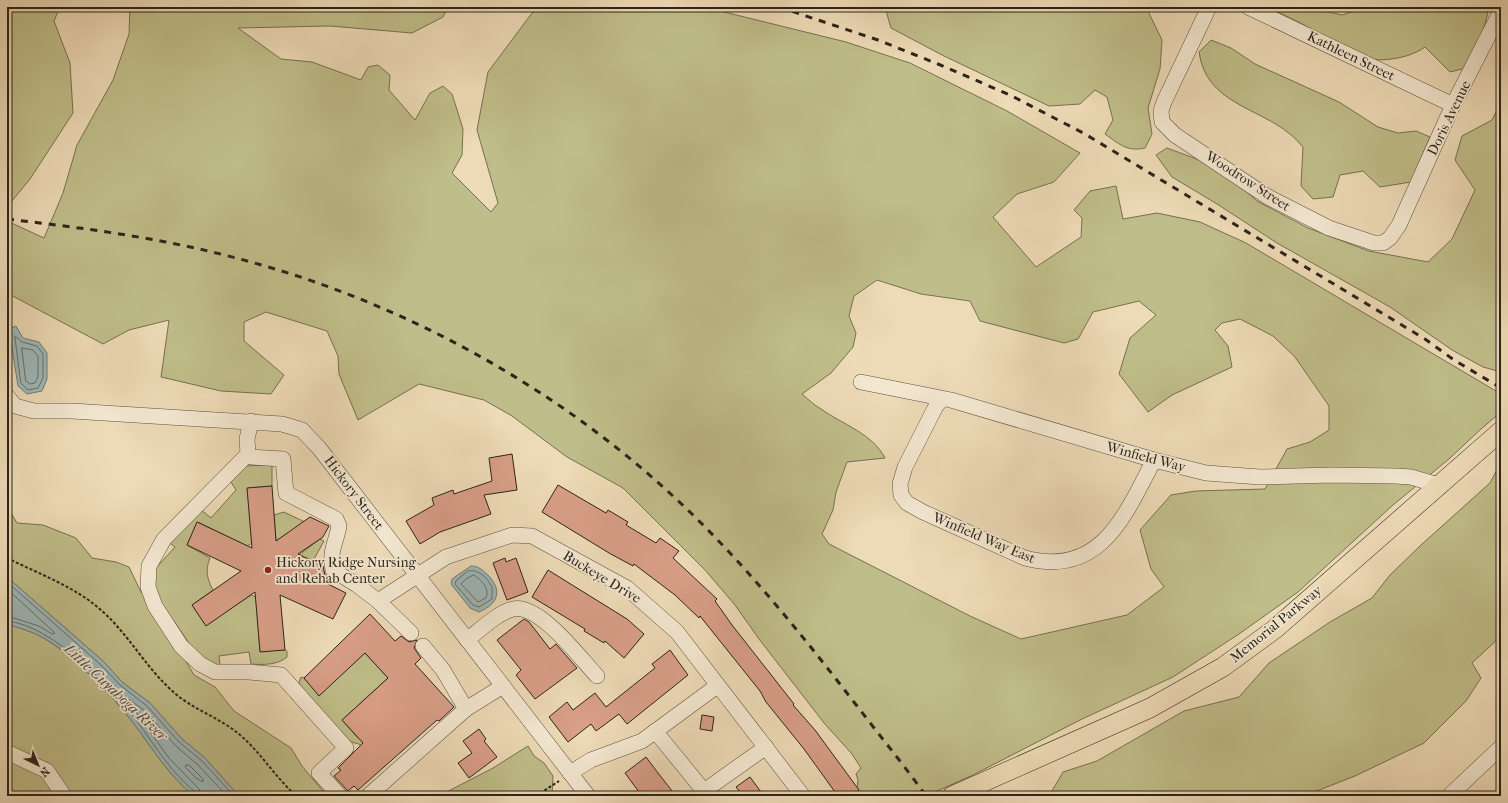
<svg xmlns="http://www.w3.org/2000/svg" width="1508" height="803" font-family="'IM FELL French Canon',serif">
<style>
.green{fill:#bfbd89;stroke:#767052;fill-rule:evenodd}
.water{fill:#9eb8ba;stroke:#707d7a}
.lines{fill:none;stroke-linecap:round;stroke-linejoin:round}
.shore{stroke:#656e6a;stroke-width:1}
.building{fill:#d89e87;stroke:#2c241a}
.minor-casing{stroke:#5c5241;stroke-width:16}
.major-casing{stroke:#2c241a;stroke-width:20}
.path{stroke:#2c241a;stroke-width:2;stroke-dasharray:3 2;stroke-linecap:butt}
.minor{stroke:#f3e7d0;stroke-width:15}
.major{stroke:#eddab6;stroke-width:19}
.rail{stroke:#2c241a;stroke-width:3;stroke-dasharray:7 7;stroke-linecap:butt}
.poi-dot{fill:#8f2418;stroke:#f3e7d0;stroke-width:1.5}
.labels{text-anchor:middle;dominant-baseline:central;stroke-width:3.5;stroke-linejoin:round;paint-order:stroke}
.street-label{font-size:14px;fill:#2c241a;stroke:#f3e7d0}
.poi-label{font-size:14px;fill:#2c241a;stroke:#f3e7d0;text-anchor:start}
.water-label{font-size:15px;font-style:italic;fill:#4e504a;stroke:#f3e7d0}
</style>
<rect width="100%" height="100%" fill="#eddab6"/>
<filter id="stains"><feTurbulence type="fractalNoise" baseFrequency=".005" numOctaves="4"/><feColorMatrix values="0 0 0 0 .2 0 0 0 0 .09 0 0 0 0 .02 0 0 0 .5 -.17"/></filter>
<radialGradient id="worn" r=".72"><stop offset=".6" stop-color="#630" stop-opacity="0"/><stop offset="1" stop-color="#630" stop-opacity=".3"/></radialGradient>
<g class="green">
<polygon points="7,7 60,7 54,21 70,63 73,113 30,179 12,201 7,204"/>
<path d="M130 7H448L443 17 412 33 330 26 238 28 281 59 312 62 361 80 368 67 378 65 390 75 389 90 415 120 430 93 443 86 452 94 463 129 462 155 452 173 491 212 498 203 477 130 488 72 532 13 544 7H704L846 42 910 63 1007 111 1080 153 1054 182 1017 194 993 217 1036 267 1081 237 1082 218 1074 210 1090 191 1116 186 1123 219 1157 213 1200 222 1246 243 1501 394V412L1481 429 1449 459 1393 505 1298 592 1239 634 1173 677 1082 719 973 775 926 796H856L858 780 856 774 861 768 852 754 824 723 759 639 735 605 706 571 623 488 567 457 512 416 484 400 419 384 358 420 339 374 338 356 327 331 266 312 244 322V341L284 375 271 394 221 391 161 377 169 320 129 330 103 344 7 293V221L44 238 63 193 77 145 113 80 129 34ZM877 280 921 294 970 301 980 321 1064 343 1078 339 1093 312 1139 301 1156 315 1130 338 1119 374 1148 412 1172 395 1232 367 1228 346 1215 330 1222 323 1240 319 1273 336 1295 357 1329 406V430L1310 442 1287 449 1265 489 1196 491 1171 495 1140 530 1151 569 1164 587 1127 615 1021 639 970 616 829 544 822 534 833 510 836 492 847 462 885 458C873 434 842 424 821 409 814 405 808 399 802 394L831 373 853 347 856 333 849 316 854 296Z"/>
<path d="M808 7H860L861 11C843 12 826 8 808 7Z"/>
<path d="M885 7H1146L1162 40 1160 69 1148 108 1152 134 1145 148C1127 152 1119 144 1105 134L1113 120 1107 97 1095 90 1080 104 1049 106 944 56 891 28Z"/>
<path d="M1266 7H1307L1342 15 1360 9 1358 7H1489C1485 29 1477 49 1466 68L1450 72 1425 47C1406 61 1369 64 1348 54 1336 49 1324 38 1313 30 1298 21 1282 14 1266 7Z"/>
<path d="M1211 40 1231 48 1255 64 1339 102 1378 127 1398 133 1416 131 1430 137 1411 182 1380 187 1363 171 1340 175 1333 197 1313 199 1301 186 1303 147C1299 143 1295 138 1290 134 1257 107 1206 103 1199 52Z"/>
<polygon points="1501,102 1501,372 1483,367 1452,350 1390,307 1277,243 1217,204 1172,177 1156,155 1167,148 1202,161 1230,177 1257,201 1308,228 1369,251 1428,262 1452,239 1475,190 1455,160 1462,136 1492,120"/>
<polygon points="1501,462 1501,636 1472,663 1481,678 1466,701 1424,743 1355,776 1304,796 1049,796 1063,772 1097,761 1184,711 1239,697 1269,663 1330,622 1372,598 1390,575 1421,545 1490,483"/>
<path d="M272 465V486L248 488 252 543 247 546 198 522 187 545 210 558C205 570 207 579 213 590L192 605 206 625 251 595 256 597 260 651 285 650 287 651V657C278 665 263 665 251 664L249 652 219 656 220 665 201 661 176 624 158 601 153 586 155 569 175 547 167 541 199 508 211 518 236 490 231 482 246 466Z"/>
<polygon points="7,506 17,523 43,525 76,538 92,558 116,562 129,567 140,590 173,639 194,675 215,687 234,711 291,748 302,766 327,796 239,796 205,758 182,739 150,703 122,682 103,661 7,577"/>
<polygon points="284,512 305,522 276,541 274,515"/>
<polygon points="320,539 324,541 313,561 307,558 301,571 291,561"/>
<path d="M7 624C16 627 27 630 36 634 69 650 112 695 134 724 153 749 169 776 194 796H99L94 793 83 791 80 796H7Z"/>
<polygon points="365,653 388,678 342,720 358,738 414,686 365,751 359,744 351,742 302,690 299,682 301,677 304,678 319,695"/>
<polygon points="528,746 534,756 544,763 553,776 552,796 439,796 493,768"/>
</g>
<g class="water">
<polygon points="16,326 23,338 39,342 47,353 47,379 42,391 27,394 18,386 9,329"/>
<path d="M471 566C479 566 482 570 488 575 503 591 498 604 479 612L470 608 451 584 452 579Z"/>
<path d="M7 577 103 661 122 682 150 703 182 739 205 758 239 796H194C169 776 153 749 134 724 112 695 69 649 36 634 27 630 16 627 7 624Z"/>
</g>
<g class="lines">
<g class="shore">
<polygon points="15,336 22,342 37,346 43,354 43,378 38,388 28,390 21,383"/>
<polygon points="22,348 33,350 38,356 38,377 35,383 30,384 26,381"/>
<path d="M468 571C478 568 488 579 492 587V599L479 607 473 605 455 584 456 581Z"/>
<path d="M474 575C481 580 490 588 486 598L478 602 461 584 466 579Z"/>
<polyline points="7,582 100,664 120,685 147,706 179,742 202,761 234,796"/>
<polyline points="7,589 55,633 52,634 39,626 7,616"/>
<path d="M7 621C52 625 111 687 137 721 155 746 171 772 195 792L196 796"/>
<polygon points="186,765 189,765 203,779 203,782 196,778 186,768"/>
<polyline points="201,796 199,789 168,757 140,717 124,699 125,697 144,710 176,746 198,765 227,796"/>
</g>
</g>
<g class="building">
<polygon points="512,454 517,490 484,495 491,514 440,532 420,544 406,521 434,505 432,498 453,490 454,494 492,481 489,458"/>
<polygon points="558,485 606,513 608,510 628,522 626,525 656,543 660,538 679,551 673,558 717,599 715,601 732,625 794,704 793,705 815,730 859,790 852,796 838,796 835,792 804,749 766,702 760,691 700,616 699,618 675,595 634,564 633,566 609,553 542,512"/>
<polygon points="272,486 276,541 310,517 329,526 323,537 298,554 323,566 325,575 322,581 346,593 333,619 280,595 285,650 260,652 255,592 206,626 192,605 241,571 187,545 197,522 252,548 247,488"/>
<polygon points="505,558 506,562 516,558 528,592 507,600 493,563"/>
<polygon points="548,570 627,619 644,634 624,658 605,641 604,643 584,631 585,629 532,597"/>
<polygon points="370,614 395,641 401,636 409,642 417,640 414,648 421,658 415,664 454,707 439,721 437,720 358,790 354,786 348,791 334,776 341,770 338,768 363,743 342,720 388,678 365,653 319,696 304,678"/>
<polygon points="524,619 529,622 550,649 556,644 577,668 535,699 516,675 521,670 497,640"/>
<polygon points="670,650 688,675 627,724 619,714 596,731 591,724 568,742 549,717 567,702 573,710 595,693 606,707 655,668 652,664"/>
<polygon points="702,715 714,717 712,731 700,729"/>
<polygon points="479,729 486,739 484,741 497,757 469,778 458,763 472,753 463,741"/>
<polygon points="646,757 658,773 676,796 642,796 625,773"/>
<polygon points="750,777 764,796 743,796 736,787"/>
</g>
<g class="lines">
<g class="minor-casing">
<g id="minor">
<polyline points="1209,7 1164,102 1161,111 1162,122 1175,135 1268,197 1329,228 1374,243 1383,243 1390,238 1399,225 1453,105 1501,11"/>
<polyline points="1248,7 1453,105"/>
<polyline points="861,382 951,400 1154,460 1206,473 1260,477 1331,475 1396,476 1411,477 1438,485"/>
<polyline points="7,396 15,406 34,411 72,411 282,424 302,430 319,448 588,796"/>
<path d="M942 399 936 406 905 467 900 484 901 495 907 503 923 512 1025 558C1101 578 1125 515 1154 460"/>
<path d="M251 421 247 439 248 454 251 457 283 459 286 493 336 519 339 526C336 543 329 551 333 570L357 585 378 601 446 557 512 535 532 536 627 588 677 632 803 796"/>
<polyline points="248,454 164,539 149,566 148,587 155,606 181,646 200,664 215,672 249,672 281,675 346,748 319,773 340,796"/>
<polyline points="378,601 411,633"/>
<path d="M467 640C480 630 497 613 513 609 539 603 581 659 597 676"/>
<polyline points="423,646 443,670 466,709 503,686"/>
<polyline points="655,731 708,796"/>
<polyline points="7,752 47,771 64,796"/>
<polyline points="570,773 591,760 642,741 717,686"/>
<polyline points="704,791 766,747"/>
<polyline points="368,796 466,709"/>
<polyline points="1449,796 1501,747"/>
</g>
</g>
<g class="major-casing">
<polyline id="major" points="952,796 1150,708 1223,667 1275,629 1501,431"/>
</g>
<g class="path">
<path d="M7 558C39 574 76 587 102 611 127 633 144 664 168 687 188 707 209 713 231 728 257 746 273 775 296 796"/>
<polyline points="536,796 559,781"/>
</g>
<use href="#minor" class="minor"/>
<use href="#major" class="major"/>
<g class="rail">
<polyline points="779,7 878,40 938,64 1010,95 1085,134 1425,339 1454,360 1501,388"/>
<path d="M7 219C84 228 161 238 236 258 406 302 569 393 695 517 754 575 806 640 857 706 880 736 904 765 926 796"/>
</g>
</g>
<circle class="poi-dot" cx="268" cy="570" r="4"/>
<g class="labels">
<g class="street-label">
<text transform="translate(1351 56) rotate(26)">Kathleen Street</text>
<text transform="translate(1449 118) rotate(-64)">Doris Avenue</text>
<text transform="translate(1248 181) rotate(33)">Woodrow Street</text>
<text transform="translate(1146 457) rotate(15)">Winfield Way</text>
<text transform="translate(354 493) rotate(53)">Hickory Street</text>
<text transform="translate(984 538) rotate(23)">Winfield Way East</text>
<text transform="translate(602 577) rotate(31)">Buckeye Drive</text>
<text transform="translate(1276 624) rotate(-39)">Memorial Parkway</text>
</g>
<g class="poi-label">
<text x="276" y="562">Hickory Ridge Nursing<tspan x="276" dy="16">and Rehab Center</tspan></text>
</g>
<g class="water-label">
<text transform="translate(116 692) rotate(43)">Little Cuyahoga River</text>
</g>
</g>
<rect width="1508" height="803" fill="none" stroke="#eddab6" stroke-width="24"/>
<rect x="8" y="8" width="1492" height="787" fill="none" stroke="#2c241a" stroke-width="2"/>
<rect x="12" y="12" width="1484" height="779" fill="none" stroke="#2c241a"/>
<g transform="translate(38 765) rotate(137)" stroke="#f3e7d0" stroke-width="3" paint-order="stroke">
<path d="M0-3L7 15L0 10L-7 15Z" fill="#2c241a"/>
<text y="-6" font-size="11" font-weight="bold" text-anchor="middle" fill="#2c241a">N</text>
</g>
<rect width="100%" height="100%" filter="url(#stains)"/>
<rect width="100%" height="100%" fill="url(#worn)"/>
</svg>
